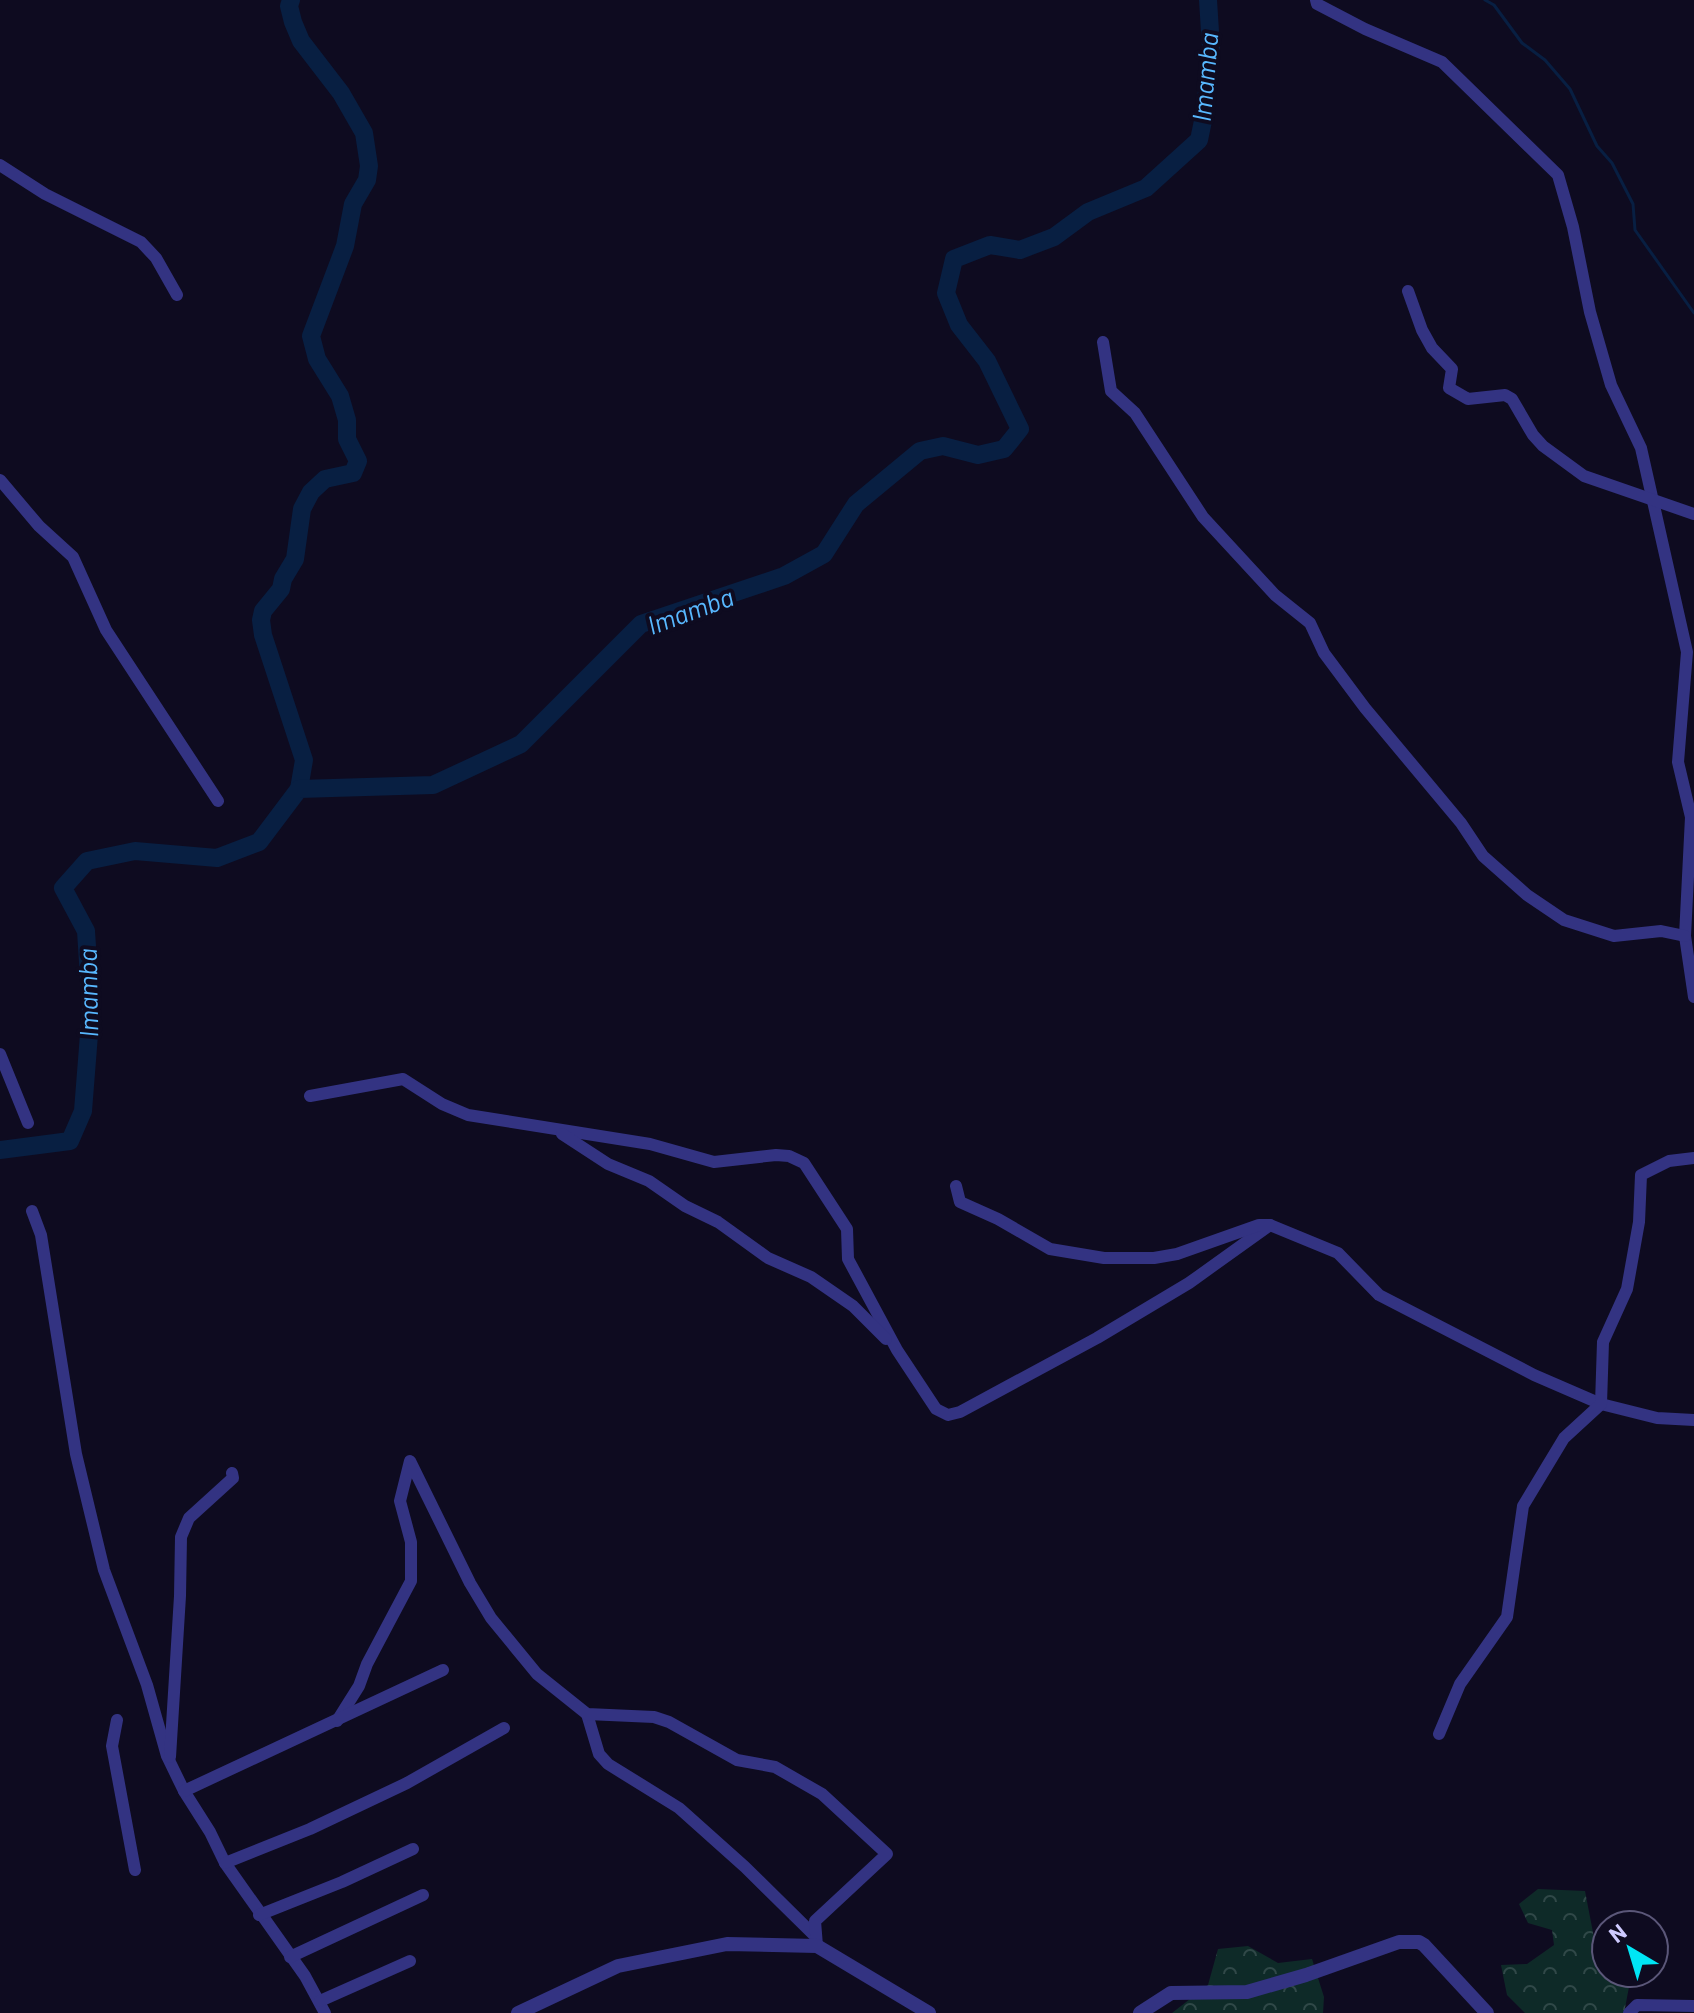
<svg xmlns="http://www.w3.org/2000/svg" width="1694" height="2013" font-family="Barlow,sans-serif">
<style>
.forest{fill:url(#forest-crowns)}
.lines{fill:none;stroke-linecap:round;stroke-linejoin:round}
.stream{stroke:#081f42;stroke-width:3}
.river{stroke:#081f42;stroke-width:18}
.minor{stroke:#333382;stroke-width:12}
.tertiary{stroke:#333382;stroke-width:14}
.labels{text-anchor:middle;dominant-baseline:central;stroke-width:8;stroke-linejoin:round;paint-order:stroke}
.water-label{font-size:26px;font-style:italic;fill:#58b8ff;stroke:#0e0b20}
</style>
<defs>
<pattern id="forest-crowns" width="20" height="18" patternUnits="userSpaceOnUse" patternTransform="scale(2)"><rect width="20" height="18" fill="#0e2a28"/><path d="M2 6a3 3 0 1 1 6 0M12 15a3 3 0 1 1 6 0" fill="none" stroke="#304848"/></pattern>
</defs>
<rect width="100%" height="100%" fill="#0e0b20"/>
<g class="forest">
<polygon points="1538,1889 1585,1891 1595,1943 1606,1948 1606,1973 1626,1973 1629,1987 1624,2013 1525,2013 1507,1995 1501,1965 1527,1964 1554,1945 1552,1930 1528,1923 1519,1904"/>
<polygon points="1248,1946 1278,1963 1312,1959 1324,1997 1323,2013 1172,2013 1208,1985 1218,1949"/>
</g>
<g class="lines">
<polyline class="stream" points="1485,0 1494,5 1522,43 1545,60 1570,89 1597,146 1612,163 1633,204 1635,230 1694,313"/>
<g class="river">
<polyline points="291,0 289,6 293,22 301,41 341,93 364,133 369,166 367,180 353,204 345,246 311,336 317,359 340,396 347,420 347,439 358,461 353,473 325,479 311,492 302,509 295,559 283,579 281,589 263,611 261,620 263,635 304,760 299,789"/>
<polyline points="0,1150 70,1141 83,1111 91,1009 86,931 63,888 87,861 135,851 217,858 259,842 299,789 433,785 521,744 641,624 784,576 824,554 856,504 920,451 943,446 978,455 1004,449 1020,429 987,361 959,325 946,293 954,259 990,245 1020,250 1054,237 1088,212 1146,188 1199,140 1205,111 1211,47 1208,0"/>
</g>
<g class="minor">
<polyline points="1316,0 1317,4 1365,29 1442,62 1558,175 1573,227 1590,312 1611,385 1641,448 1687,652 1678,762 1691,817 1685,936 1694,997"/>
<polyline points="0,165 45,194 141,242 156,258 177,295"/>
<polyline points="1408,291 1422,330 1432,348 1452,369 1449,388 1468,399 1505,395 1512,399 1533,435 1543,446 1584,476 1694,514"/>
<polyline points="1103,342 1111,391 1135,413 1203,517 1275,595 1310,623 1324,653 1365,708 1461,823 1483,856 1527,895 1564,920 1614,936 1661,931 1685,936"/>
<polyline points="0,480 39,526 73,557 106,630 218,801"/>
<polyline points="0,1054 28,1123"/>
<polyline points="310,1096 403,1079 442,1104 468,1115 650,1144 714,1162 776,1155 789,1156 804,1163 847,1229 848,1259 897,1350 936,1409 948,1415 960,1412 1097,1338 1189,1283 1270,1225"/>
<polyline points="562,1134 608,1164 649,1181 685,1206 718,1222 768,1258 811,1277 853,1306 886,1339"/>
<polyline points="956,1186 960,1202 998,1219 1050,1249 1104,1258 1154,1258 1177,1254 1259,1225 1270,1225 1338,1253 1379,1295 1534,1375 1601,1404 1657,1418 1694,1420"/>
<polyline points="32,1211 41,1235 76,1454 104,1570 147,1685 167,1756 184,1791 210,1832 225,1863 305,1976 325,2013"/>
<polyline points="587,1714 599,1754 608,1764 679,1808 745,1867 815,1936"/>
<polyline points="117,1720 112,1746 135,1870"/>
<polyline points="337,1721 359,1686 367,1664 411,1581 411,1542 400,1501 410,1461 470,1583 491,1618 537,1674 587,1714 654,1717 669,1722 737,1760 775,1767 822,1794 887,1854 815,1921 817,1946"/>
<polyline points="1439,1734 1460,1684 1507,1617 1523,1506 1564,1438 1601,1404 1603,1342 1627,1289 1639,1222 1641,1175 1669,1161 1694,1158"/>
<polyline points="170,1757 180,1596 181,1537 189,1518 233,1478 232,1473"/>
<polyline points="184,1791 443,1670"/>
<polyline points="225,1863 310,1829 407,1783 504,1728"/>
<polyline points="259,1915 342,1882 413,1849"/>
<polyline points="290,1957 423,1895"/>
<polyline points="320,2001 410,1961"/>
<polyline points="1629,2013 1637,2005 1694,2006"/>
</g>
<g class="tertiary">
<polyline points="518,2013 618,1966 727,1944 817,1946 929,2013"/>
<polyline points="1140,2013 1171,1993 1247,1992 1306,1975 1399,1942 1419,1942 1424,1945 1487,2013"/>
</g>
</g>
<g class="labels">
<g class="water-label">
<text transform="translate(1204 77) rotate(-85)">Imamba</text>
<text transform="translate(690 610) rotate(-20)">Imamba</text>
<text transform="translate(87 993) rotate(-91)">Imamba</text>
</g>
</g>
<g transform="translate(1630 1949) rotate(322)"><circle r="38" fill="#0e0b20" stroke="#5b5779" stroke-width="2"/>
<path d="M0-6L14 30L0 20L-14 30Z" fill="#00e6f5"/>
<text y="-12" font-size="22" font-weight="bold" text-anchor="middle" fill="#cecaff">N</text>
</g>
</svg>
